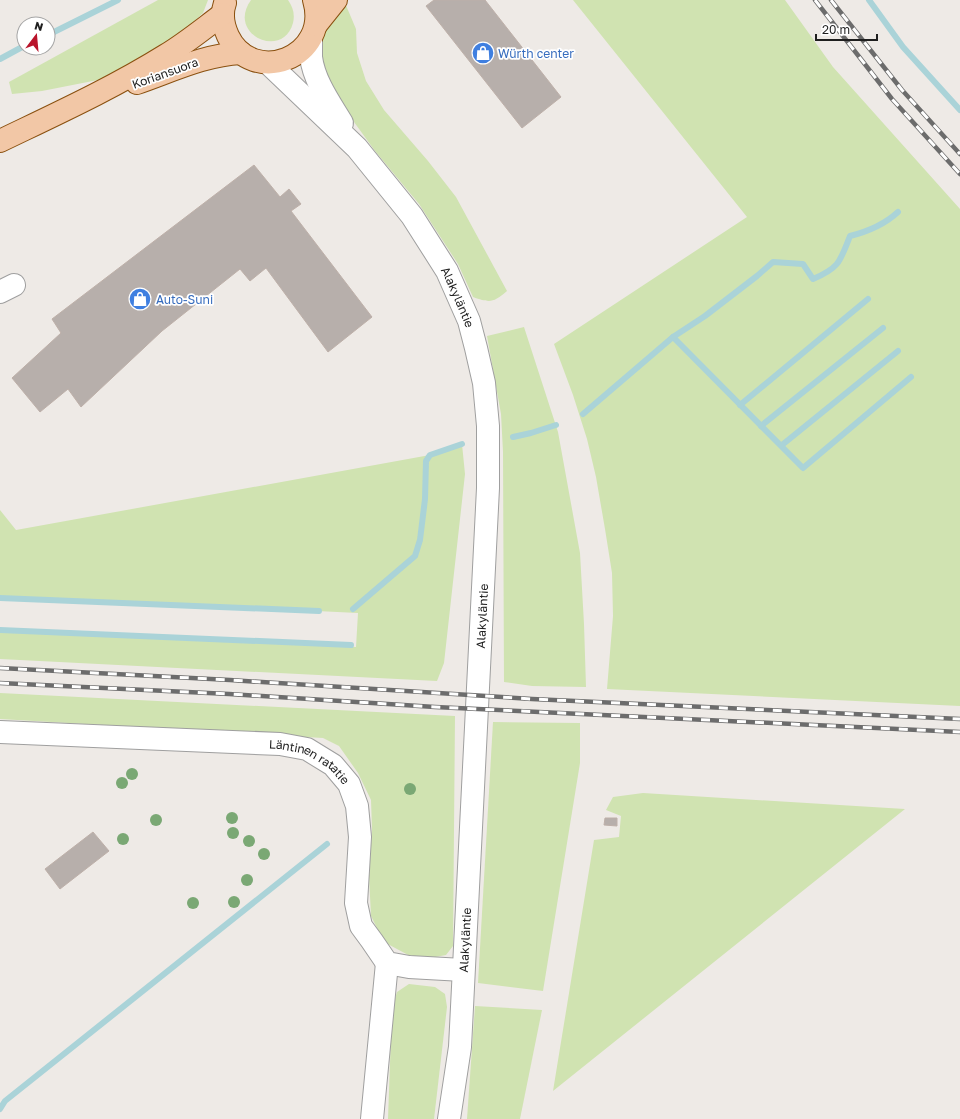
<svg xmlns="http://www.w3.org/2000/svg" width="960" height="1119" font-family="'Golos Text',sans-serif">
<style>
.grass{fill:#d0e3b1}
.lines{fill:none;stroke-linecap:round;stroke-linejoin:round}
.stream{stroke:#aad3d8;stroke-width:6}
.building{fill:#b7afab;stroke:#beb0a9}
.minor-casing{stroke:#9f9f9f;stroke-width:24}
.major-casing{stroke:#8a500f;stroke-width:24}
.minor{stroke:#fff;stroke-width:22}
.major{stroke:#f2c7a6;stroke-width:22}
.rail-casing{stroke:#6c6c6c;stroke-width:4.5}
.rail{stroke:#fff;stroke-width:3;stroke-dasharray:9;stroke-linecap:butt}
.tree{fill:#7aa874}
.labels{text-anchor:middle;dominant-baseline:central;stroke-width:3.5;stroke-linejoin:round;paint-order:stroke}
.shop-label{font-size:12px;fill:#366cbe;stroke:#fff;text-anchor:start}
.street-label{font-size:12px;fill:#1e1e1e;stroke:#fff}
</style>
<rect width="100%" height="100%" fill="#eeeae6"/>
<g class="grass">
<polygon points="158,0 208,0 203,13 181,34 148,60 103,79 42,91 12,94 9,82"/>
<path d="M251 0H288C293 7 295 14 293 23 283 60 226 35 251 0Z"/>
<polygon points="573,0 785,0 833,67 960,209 960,706 607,689 613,616 612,573 605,529 596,477 587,439 573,395 554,344 747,217"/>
<path d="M345 3 356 29 357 53 366 81 384 110 428 161 456 197 507 291C493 303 490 303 473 297L458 264 419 204 375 151 341 104 326 81 320 55 322 37 333 17Z"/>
<polygon points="524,327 558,432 580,553 584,624 586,687 532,686 504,682 503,452 501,414 487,336"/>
<polygon points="462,444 465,474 444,663 437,681 0,659 0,629 356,647 358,613 0,596 0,510 16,530 430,455"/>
<polygon points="0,693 455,716 453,946 446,955 430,958 410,956 384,942 371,916 369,876 372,830 371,800 358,773 339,746 323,738 0,719"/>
<polygon points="493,722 580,723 580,763 543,991 478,983"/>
<polygon points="643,793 905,809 553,1091 594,840 619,837 621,816 606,810 613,797"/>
<polygon points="409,984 435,987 445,994 447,1007 434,1119 388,1119 392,1008 397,992"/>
<polygon points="475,1006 542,1010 520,1119 467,1119"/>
</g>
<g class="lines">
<g class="stream">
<polyline points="869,0 903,47 960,110"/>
<polyline points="48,35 118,0"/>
<polyline points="0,59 24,46"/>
<polyline points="673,337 803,468 911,377"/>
<polyline points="740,405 868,299"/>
<path d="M583 414 673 337 705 316 757 276 773 262 803 264 813 279C839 268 840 262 850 236 866 232 885 224 898 212"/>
<polyline points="761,426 883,328"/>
<polyline points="513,437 531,433 556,425"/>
<polyline points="782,445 898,351"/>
<polyline points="0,598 319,611"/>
<polyline points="353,609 415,556 420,540 425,499 426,461 430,455 462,444"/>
<polyline points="0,630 351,645"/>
<polyline points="0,1109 5,1101 327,844"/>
</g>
</g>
<g class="building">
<polygon points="434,0 485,0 561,97 522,128 426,6"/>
<polygon points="254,165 280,197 289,189 301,204 291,211 372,317 328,352 266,268 250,281 240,269 162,331 81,407 68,389 40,412 12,378 61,333 52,319"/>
<polygon points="605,818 617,818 617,826 604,825"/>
<polygon points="93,832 109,851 60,889 45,869"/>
</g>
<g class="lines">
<g class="minor-casing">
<g id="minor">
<path d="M311 38C311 44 311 51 311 57 314 81 330 103 342 123"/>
<path id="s1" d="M268 63 357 148 412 216 447 271 469 321 476 348 484 383 488 426V488L460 1047 449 1119"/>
<polyline points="0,292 14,285"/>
<path id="s2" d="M0 732 280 744 307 749 333 765 349 784 357 806 360 837 356 903 361 926 372 941 387 963 409 967 463 970"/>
<polyline points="372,1119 387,963"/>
</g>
</g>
<g class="major-casing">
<g id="major">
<path d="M225 3C221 14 223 25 228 36 252 87 331 58 314 0"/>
<polyline points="316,25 336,0"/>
<path d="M137 83C172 71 204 55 241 53"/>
<path d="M0 141C56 114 113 88 166 55 186 43 204 28 223 14"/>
</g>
</g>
<use href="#minor" class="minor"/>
<use href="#major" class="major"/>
<g class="rail-casing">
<g id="rail">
<polyline points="815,0 892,99 960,174"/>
<polyline points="831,0 902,90 960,154"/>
<polyline points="0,668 230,680 532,699 960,719"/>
<polyline points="0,683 229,694 435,707 960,732"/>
</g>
</g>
<use href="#rail" class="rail"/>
</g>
<g class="tree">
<circle cx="132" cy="774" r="6"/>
<circle cx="122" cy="783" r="6"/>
<circle cx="410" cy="789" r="6"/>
<circle cx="232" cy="818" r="6"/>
<circle cx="156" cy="820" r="6"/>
<circle cx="233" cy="833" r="6"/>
<circle cx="123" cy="839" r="6"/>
<circle cx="249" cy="841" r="6"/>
<circle cx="264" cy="854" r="6"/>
<circle cx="247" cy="880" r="6"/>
<circle cx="234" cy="902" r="6"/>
<circle cx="193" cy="903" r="6"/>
</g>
<defs>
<g id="shop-disc" transform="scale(1.15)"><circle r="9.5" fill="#3f7fe0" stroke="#fff"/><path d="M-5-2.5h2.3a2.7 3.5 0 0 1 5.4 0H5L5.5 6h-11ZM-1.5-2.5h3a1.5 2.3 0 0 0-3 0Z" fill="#fff"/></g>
</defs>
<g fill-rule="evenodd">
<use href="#shop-disc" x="483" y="53"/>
<use href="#shop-disc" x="140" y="299"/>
</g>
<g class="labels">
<g class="shop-label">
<text x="498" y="53">Würth center</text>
<text x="156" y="299">Auto-Suni</text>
</g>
<g class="street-label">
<text transform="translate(165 73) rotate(-20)">Koriansuora</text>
<text stroke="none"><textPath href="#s1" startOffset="304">Alakyläntie</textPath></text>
<text transform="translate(482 616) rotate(-87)">Alakyläntie</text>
<text stroke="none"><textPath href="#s2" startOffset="315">Läntinen ratatie</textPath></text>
<text transform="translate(465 940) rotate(-87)">Alakyläntie</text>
</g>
</g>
<g transform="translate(36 36) rotate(16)"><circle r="19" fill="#ffffff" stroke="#a5a5a5"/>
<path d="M0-3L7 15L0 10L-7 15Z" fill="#b9142b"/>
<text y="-6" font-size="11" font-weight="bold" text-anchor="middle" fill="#1e1e1e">N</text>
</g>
<path d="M816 34v6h61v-6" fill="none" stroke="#1e1e1e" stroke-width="2"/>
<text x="822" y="34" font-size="12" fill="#1e1e1e" stroke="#ffffff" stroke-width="3" paint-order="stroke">20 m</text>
</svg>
